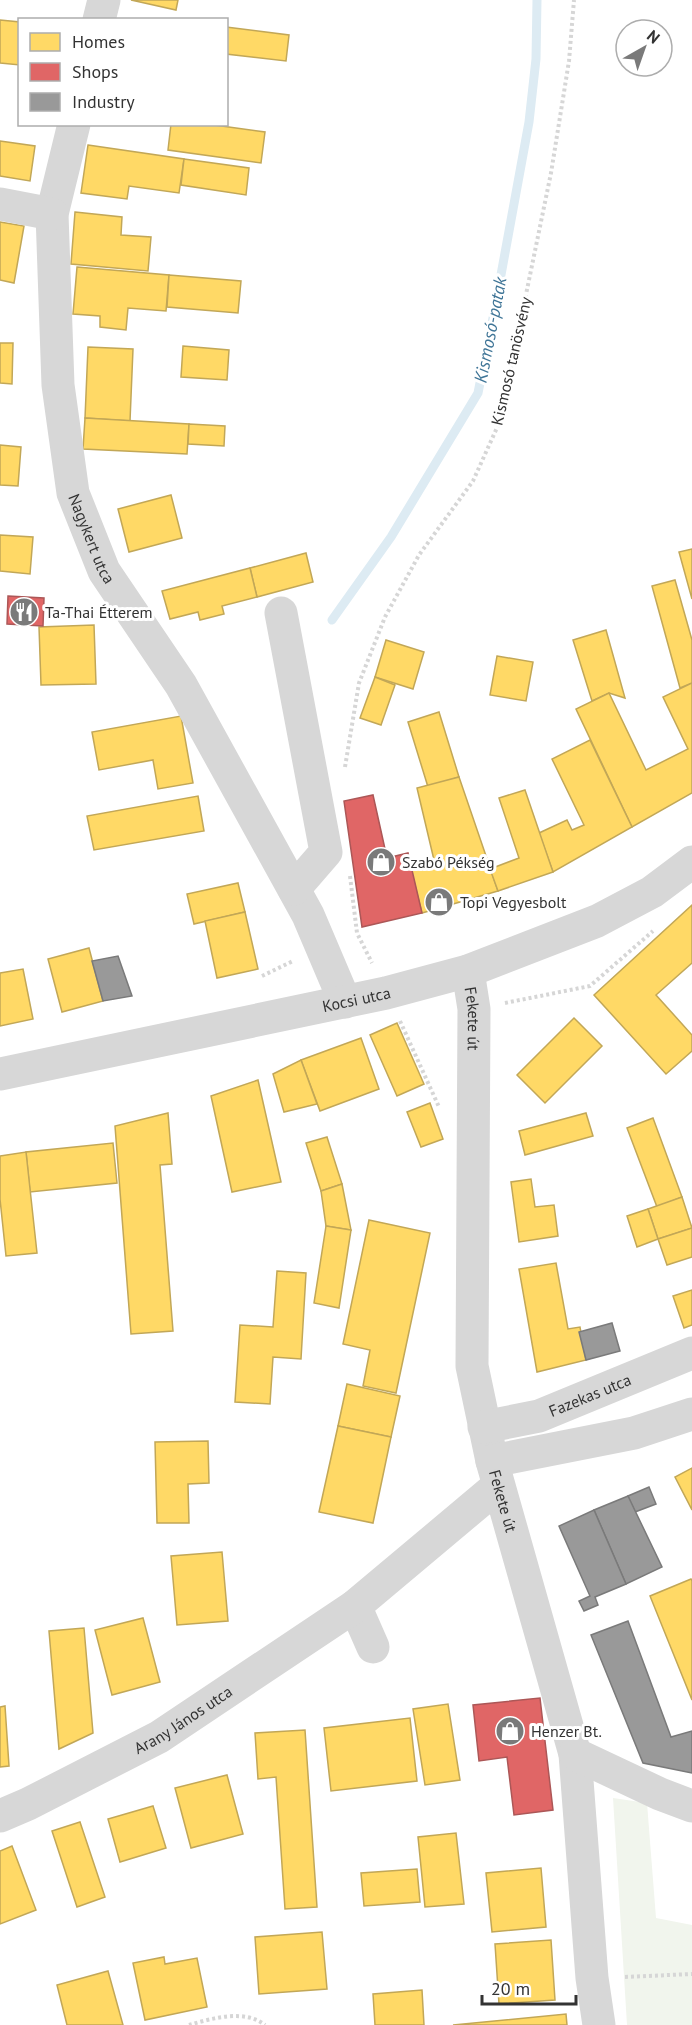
<svg xmlns="http://www.w3.org/2000/svg" width="692" height="2025" font-family="'PT Sans',sans-serif">
<style>
.green{fill:#f1f5ed}
.homes{fill:#ffd966;stroke:#c2a757;stroke-width:1.5}
.shops{fill:#e06666;stroke:#ac5757;stroke-width:1.5}
.industry{fill:#999;stroke:#7a7a7a;stroke-width:1.5}
.lines{fill:none;stroke-linecap:round;stroke-linejoin:round}
.stream{stroke:#ddebf3;stroke-width:9}
.path{stroke:#d6d6d6;stroke-width:4;stroke-dasharray:3 3;stroke-linecap:butt}
.minor{stroke:#d7d7d7;stroke-width:33}
.labels{text-anchor:middle;dominant-baseline:central;stroke-width:6;stroke-linejoin:round;paint-order:stroke}
.street-label{font-size:16px;fill:#333;stroke:#fff}
.poi-label{font-size:16px;fill:#333;stroke:#fff;text-anchor:start}
.water-label{font-size:18px;font-style:italic;fill:#3f7597;stroke:#fff}
</style>
<rect width="100%" height="100%" fill="#fff"/>
<polygon class="green" points="613,1798 647,1803 656,1918 692,1925 692,2025 627,2025"/>
<g class="homes">
<polygon points="131,0 178,0 176,10"/>
<polygon points="0,20 20,22 20,65 0,63"/>
<polygon points="226,27 289,35 286,61 226,54"/>
<polygon points="171,124 207,124 265,132 261,163 168,150"/>
<polygon points="0,141 35,146 30,181 0,176"/>
<polygon points="88,145 184,159 179,193 129,186 127,199 81,193"/>
<polygon points="184,159 249,168 246,195 181,185"/>
<polygon points="75,212 122,217 121,235 151,237 148,271 71,264"/>
<polygon points="0,222 24,226 14,283 0,280"/>
<polygon points="77,267 169,275 166,311 128,308 126,330 100,327 100,316 73,314"/>
<polygon points="169,275 241,281 238,313 167,307"/>
<polygon points="0,343 13,343 12,384 0,383"/>
<polygon points="183,346 229,350 227,380 181,377"/>
<polygon points="88,347 133,349 130,421 85,418"/>
<polygon points="85,418 189,424 187,454 83,449"/>
<polygon points="189,424 225,426 224,446 188,444"/>
<polygon points="0,445 21,447 18,486 0,485"/>
<polygon points="171,495 182,538 129,552 118,509"/>
<polygon points="0,535 33,537 30,574 0,571"/>
<polygon points="692,549 692,599 679,552"/>
<polygon points="306,553 313,582 257,597 250,568"/>
<polygon points="250,568 257,597 222,606 224,614 200,620 198,612 170,619 162,591"/>
<polygon points="675,580 692,640 692,683 680,688 652,586"/>
<polygon points="94,625 96,684 41,685 39,627"/>
<polygon points="606,630 625,698 609,693 592,701 573,640"/>
<polygon points="386,640 424,652 413,689 375,677"/>
<polygon points="497,656 533,662 526,701 490,695"/>
<polygon points="375,677 395,685 381,725 360,718"/>
<polygon points="692,683 692,793 632,827 576,709 609,693 646,770 688,749 663,697"/>
<polygon points="439,712 459,777 428,787 408,722"/>
<polygon points="181,716 193,783 158,789 153,760 99,770 92,732"/>
<polygon points="590,740 632,827 553,872 539,833 567,820 572,830 584,825 552,759"/>
<polygon points="459,777 498,891 422,913 410,866 434,860 417,788"/>
<polygon points="525,790 553,872 498,891 490,869 519,858 499,798"/>
<polygon points="198,796 204,831 94,850 87,816"/>
<polygon points="238,883 245,912 194,924 187,894"/>
<polygon points="692,905 692,963 656,995 692,1035 692,1051 666,1074 594,995"/>
<polygon points="245,912 258,969 217,978 205,921"/>
<polygon points="89,948 103,1001 62,1012 48,959"/>
<polygon points="23,969 33,1019 0,1026 0,973"/>
<polygon points="574,1018 602,1046 545,1103 517,1075"/>
<polygon points="397,1023 424,1084 397,1096 370,1035"/>
<polygon points="361,1038 379,1089 320,1111 301,1060"/>
<polygon points="301,1060 317,1104 284,1112 273,1074"/>
<polygon points="258,1080 281,1182 232,1192 211,1096"/>
<polygon points="430,1103 443,1139 421,1147 407,1112"/>
<polygon points="168,1113 172,1164 160,1165 173,1331 131,1334 115,1126"/>
<polygon points="586,1113 593,1136 525,1155 519,1131"/>
<polygon points="653,1118 682,1197 657,1207 627,1128"/>
<polygon points="327,1137 342,1184 321,1191 306,1143"/>
<polygon points="113,1143 117,1183 30,1192 26,1152"/>
<polygon points="26,1152 37,1253 6,1256 0,1199 0,1156"/>
<polygon points="531,1179 535,1207 554,1205 558,1236 519,1242 511,1182"/>
<polygon points="342,1184 351,1230 326,1226 321,1191"/>
<polygon points="682,1197 692,1228 658,1239 648,1209"/>
<polygon points="648,1209 658,1239 637,1247 627,1216"/>
<polygon points="369,1220 430,1233 396,1393 363,1386 370,1350 343,1344"/>
<polygon points="326,1226 351,1230 339,1308 314,1303"/>
<polygon points="692,1228 692,1257 667,1265 658,1239"/>
<polygon points="556,1263 568,1329 580,1327 586,1360 537,1372 519,1269"/>
<polygon points="277,1271 306,1273 301,1359 273,1357 270,1404 235,1402 240,1325 273,1327"/>
<polygon points="692,1290 692,1325 684,1328 673,1296"/>
<polygon points="347,1384 400,1396 391,1437 338,1426"/>
<polygon points="338,1426 391,1437 373,1523 319,1512"/>
<polygon points="208,1441 209,1483 188,1484 189,1523 157,1523 155,1442"/>
<polygon points="692,1468 692,1510 675,1477"/>
<polygon points="222,1552 228,1621 177,1625 171,1556"/>
<polygon points="691,1579 692,1581 692,1700 650,1596"/>
<polygon points="143,1618 160,1682 112,1695 95,1630"/>
<polygon points="84,1628 93,1733 59,1749 49,1631"/>
<polygon points="448,1704 460,1780 425,1785 413,1709"/>
<polygon points="5,1706 9,1766 0,1767 0,1707"/>
<polygon points="410,1718 417,1781 331,1791 324,1728"/>
<polygon points="305,1730 317,1907 285,1909 276,1777 258,1779 255,1733"/>
<polygon points="227,1775 243,1834 191,1848 175,1788"/>
<polygon points="153,1806 166,1848 120,1862 108,1819"/>
<polygon points="80,1822 105,1897 77,1907 52,1831"/>
<polygon points="456,1833 464,1904 425,1907 418,1837"/>
<polygon points="12,1846 36,1910 0,1924 0,1851"/>
<polygon points="541,1868 546,1927 492,1932 486,1873"/>
<polygon points="417,1869 420,1902 364,1906 361,1873"/>
<polygon points="322,1932 327,1989 259,1994 255,1937"/>
<polygon points="551,1940 555,2000 499,2004 495,1944"/>
<polygon points="164,1957 165,1964 197,1958 207,2007 145,2020 133,1963"/>
<polygon points="108,1971 123,2025 67,2025 57,1985"/>
<polygon points="422,1990 424,2025 375,2025 373,1994"/>
<polygon points="566,2014 567,2025 453,2025"/>
</g>
<g class="shops">
<polygon points="8,596 44,598 43,626 7,624"/>
<polygon points="373,795 387,858 408,853 422,913 362,927 344,801"/>
<polygon points="540,1698 553,1810 514,1815 507,1757 479,1761 473,1705"/>
</g>
<g class="industry">
<polygon points="118,956 132,996 103,1001 92,961"/>
<polygon points="612,1323 620,1351 586,1360 579,1332"/>
<polygon points="649,1487 656,1504 635,1512 628,1496"/>
<polygon points="628,1496 662,1567 626,1584 594,1510"/>
<polygon points="594,1510 626,1584 595,1597 598,1605 584,1611 579,1601 590,1596 559,1526"/>
<polygon points="628,1621 671,1737 692,1731 692,1773 643,1763 591,1635"/>
</g>
<g class="lines">
<polyline class="stream" points="332,620 391,537 478,393 494,313 529,122 536,59 537,0"/>
<g class="path">
<polyline points="345,767 359,683 385,617 419,555 473,481 500,421 551,173 569,61 574,0"/>
<polyline points="350,876 357,933 372,963"/>
<polyline points="262,976 293,961"/>
<polyline points="505,1003 590,986 653,931"/>
<polyline points="400,1021 439,1107"/>
<polyline points="625,1977 692,1974"/>
<path d="M189 2025C213 2018 245 2009 265 2025"/>
</g>
<g class="minor">
<polyline points="99,20 104,0"/>
<path id="s1" d="M74 124 52 214 58 385 73 493 104 571 181 685 308 915 345 1002"/>
<polyline points="0,204 52,214"/>
<polyline points="281,613 326,852 294,889"/>
<path id="s2" d="M468 971 474 1009 472 1366 492 1461 575 1754 592 1978 599 2025"/>
<path id="s3" d="M0 1074 386 993 468 971 597 921 652 892 692 862"/>
<path id="s4" d="M484 1427 539 1416 692 1353"/>
<polyline points="492,1461 634,1433 692,1414"/>
<polyline points="355,1606 373,1647"/>
<polyline points="575,1754 660,1794 692,1806"/>
<path id="s5" d="M0 1816 28 1804 159 1737 355 1606 498 1486"/>
</g>
</g>
<defs>
<g id="restaurant-disc" transform="scale(1.5)"><circle r="9.5" fill="#7a7a7a" stroke="#fff"/><path d="M-5-6h1v4h1v-4h1v4h1v-4h1v5L-1.5 .5V6h-2V.5L-5-1ZM5-6V6H3V1.5H1.5Q1.5-4 5-6Z" fill="#fff"/></g>
<g id="shop-disc" transform="scale(1.5)"><circle r="9.5" fill="#7a7a7a" stroke="#fff"/><path d="M-5-2.5h2.3a2.7 3.5 0 0 1 5.4 0H5L5.5 6h-11ZM-1.5-2.5h3a1.5 2.3 0 0 0-3 0Z" fill="#fff"/></g>
</defs>
<g fill-rule="evenodd">
<use href="#restaurant-disc" x="24" y="612"/>
<use href="#shop-disc" x="381" y="862"/>
<use href="#shop-disc" x="439" y="902"/>
<use href="#shop-disc" x="510" y="1731"/>
</g>
<g class="labels">
<g class="street-label">
<text transform="translate(511 361) rotate(-77)">Kismosó tanösvény</text>
<text stroke="none"><textPath href="#s1" startOffset="422">Nagykert utca</textPath></text>
<text stroke="none"><textPath href="#s3" startOffset="364">Kocsi utca</textPath></text>
<text stroke="none"><textPath href="#s2" startOffset="48">Fekete út</textPath></text>
<text stroke="none"><textPath href="#s4" startOffset="111">Fazekas utca</textPath></text>
<text stroke="none"><textPath href="#s2" startOffset="534">Fekete út</textPath></text>
<text stroke="none"><textPath href="#s5" startOffset="207">Arany János utca</textPath></text>
</g>
<g class="poi-label">
<text x="45" y="612">Ta-Thai Étterem</text>
<text x="402" y="862">Szabó Pékség</text>
<text x="460" y="902">Topi Vegyesbolt</text>
<text x="531" y="1731">Henzer Bt.</text>
</g>
<g class="water-label">
<text transform="translate(490 330) rotate(-79)">Kismosó-patak</text>
</g>
</g>
<rect x="18" y="18" width="210" height="108" fill="#ffffff" stroke="#adadad" stroke-width="1.5"/>
<rect x="30" y="33" width="30" height="18" fill="#ffd966" stroke="#adadad" stroke-width="1.5"/>
<text x="72" y="48" font-size="18" fill="#333333">Homes</text>
<rect x="30" y="63" width="30" height="18" fill="#e06666" stroke="#adadad" stroke-width="1.5"/>
<text x="72" y="78" font-size="18" fill="#333333">Shops</text>
<rect x="30" y="93" width="30" height="18" fill="#999999" stroke="#adadad" stroke-width="1.5"/>
<text x="72" y="108" font-size="18" fill="#333333">Industry</text>
<g transform="translate(644 48) rotate(40)"><circle r="28" fill="#ffffff" stroke="#adadad" stroke-width="1.5"/>
<path d="M0-4.5L10 22L0 15L-10 22Z" fill="#7a7a7a"/>
<text y="-9" font-size="16" font-weight="bold" text-anchor="middle" fill="#333333">N</text>
</g>
<path d="M482 1995v9h94v-9" fill="none" stroke="#333333" stroke-width="3"/>
<text x="491" y="1995" font-size="18" fill="#333333" stroke="#ffffff" stroke-width="4.5" paint-order="stroke">20 m</text>
</svg>
